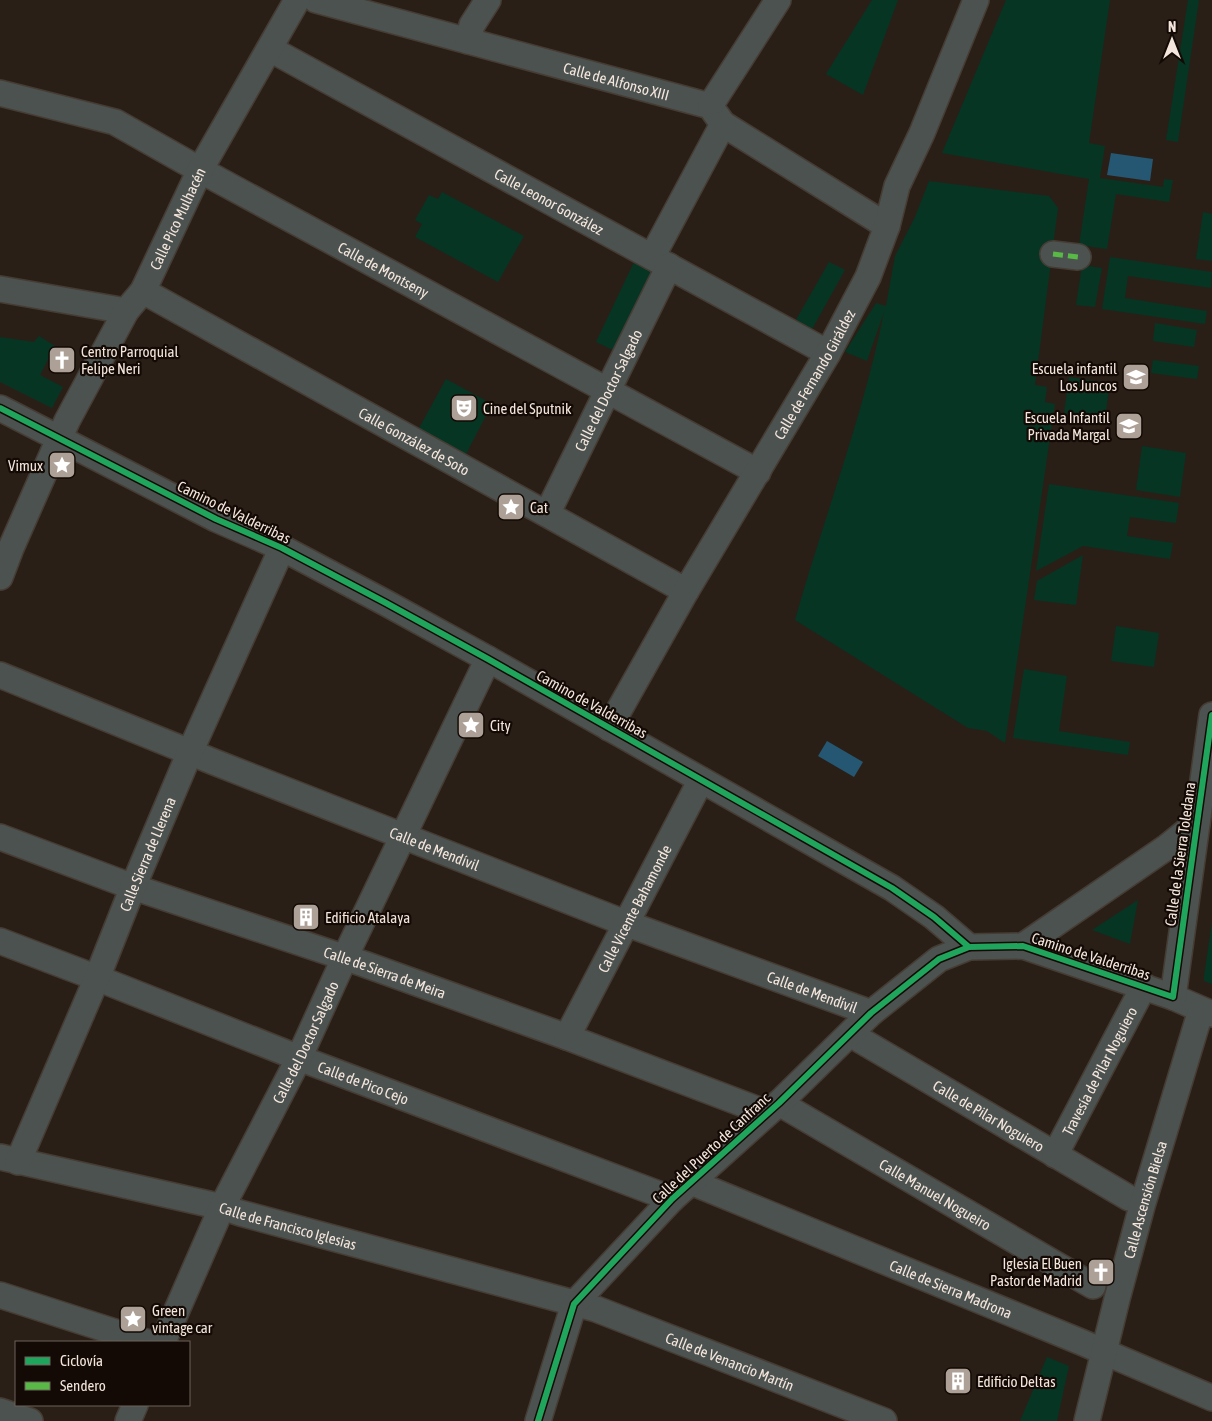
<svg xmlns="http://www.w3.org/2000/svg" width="1212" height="1421" font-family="'Asap Condensed',sans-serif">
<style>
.green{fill:#063523}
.water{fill:#255772}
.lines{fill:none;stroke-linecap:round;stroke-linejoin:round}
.street-casing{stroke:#453c34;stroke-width:28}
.street{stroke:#4c5250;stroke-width:25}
.quiet{stroke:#58b947;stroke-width:5;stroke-dasharray:10 5;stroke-linecap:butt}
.cycleway-casing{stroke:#130a05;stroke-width:9}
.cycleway{stroke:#20a55d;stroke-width:6}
.labels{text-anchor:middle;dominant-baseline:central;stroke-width:4.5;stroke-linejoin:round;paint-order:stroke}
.street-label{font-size:15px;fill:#f4e6dc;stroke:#130a05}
.poi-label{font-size:15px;fill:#f4e6dc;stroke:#130a05;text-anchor:start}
</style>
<rect width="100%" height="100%" fill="#2a1f17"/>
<g class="green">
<polygon points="872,0 898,0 863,95 826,74"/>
<polygon points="1006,0 1110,0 1089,143 1105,146 1100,178 1163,187 1164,179 1173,180 1169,202 1116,194 1107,249 1079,245 1089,179 942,153"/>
<polygon points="1188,0 1199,0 1178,142 1166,140"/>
<path d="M929 181 1049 196 1058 208 1035 385 1047 387 1045 402 1055 404 1005 743 987 731 968 728 795 620C824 517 863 417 884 312L867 361 845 352 876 303 886 306 895 256 915 217Z"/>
<polygon points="442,192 524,236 498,282 415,237 422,224 415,220 429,195 438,199"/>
<polygon points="1203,212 1212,214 1212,261 1196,259"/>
<polygon points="1110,257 1212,272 1211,288 1128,276 1125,298 1207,311 1205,324 1102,309"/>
<polygon points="635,260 654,270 615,351 596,342"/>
<polygon points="829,262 845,270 811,331 796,320"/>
<polygon points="1082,265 1102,268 1095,307 1076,305"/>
<polygon points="1155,323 1197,330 1194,347 1153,341"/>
<polygon points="39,336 55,346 40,375 63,387 52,408 0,382 0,337 34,342"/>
<polygon points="1153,360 1199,366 1197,379 1151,373"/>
<polygon points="1069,377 1110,383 1105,418 1064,413"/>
<polygon points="446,379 492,404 465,456 418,430"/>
<polygon points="1142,446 1186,453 1180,497 1136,490"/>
<polygon points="1049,484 1179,503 1176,523 1130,517 1127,536 1173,543 1170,559 1083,546 1036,571"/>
<polygon points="1083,555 1076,605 1034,600 1037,581"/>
<polygon points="1116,626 1159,633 1154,667 1111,661"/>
<polygon points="1024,669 1067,676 1059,731 1130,742 1128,755 1013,738"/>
<polygon points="1138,900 1130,944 1092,930"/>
<polygon points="1212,922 1212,984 1204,981 1204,976"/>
<polygon points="1047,1357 1069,1366 1057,1421 1020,1421"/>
</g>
<g class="water">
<polygon points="1111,153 1153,159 1150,181 1107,175"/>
<polygon points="827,741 863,762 854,777 818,756"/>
</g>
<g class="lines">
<g class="street-casing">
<g id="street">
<path id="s1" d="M316 0 710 106 723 124 887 226"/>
<polyline points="468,41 472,25 488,0"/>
<path id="s2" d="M270 49 828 353"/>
<path id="s3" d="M0 93 115 122 200 170 758 472"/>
<polyline points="710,106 778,0"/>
<polyline points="1053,254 1078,257"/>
<polyline points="652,257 723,124"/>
<polyline points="0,289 126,311"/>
<path id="s4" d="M143 291 686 591"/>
<polyline points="0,408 216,519 282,548 386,603 488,659 892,888 934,917 969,947 1023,946 1173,997 1212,1014"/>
<path id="s5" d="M547 514 669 266"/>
<path id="s6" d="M0 577 11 548 67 421 126 311 143 291 200 170 297 0"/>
<path id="s7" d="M0 675 214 762 625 923 871 1013"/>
<path id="s8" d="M609 728 686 591 828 353 868 277 887 226 897 186 922 133 976 0"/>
<path id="s9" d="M0 837 133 887 364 964 567 1037 767 1113"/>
<path id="s10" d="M0 941 97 978 299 1058 672 1199"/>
<polyline points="1023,946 1167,847 1197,823"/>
<polyline points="1173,997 1212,715"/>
<path id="s11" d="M850 1034 1129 1198"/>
<path id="s12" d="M567 1037 701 780"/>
<path id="s13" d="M779 1103 1093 1286"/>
<path id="s14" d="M1055 1155 1144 986"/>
<path id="s15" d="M0 1157 222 1207 240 1213 596 1309 884 1421"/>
<path id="s16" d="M18 1162 97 978 133 887 190 752 282 548"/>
<path id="s17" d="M691 1182 1081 1342 1212 1398"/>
<polyline points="0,1295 146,1342"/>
<path id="s18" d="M163 1342 222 1207 299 1058 345 957 488 659"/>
<polyline points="0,1411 30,1421"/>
<polyline points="128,1421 135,1405"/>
<polyline points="538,1421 574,1304 672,1199 779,1103 871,1013 939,959 969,947"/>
<path id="s19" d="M1087 1421 1117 1299 1142 1206 1201 1010"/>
</g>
</g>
<use href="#street" class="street"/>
<polyline class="quiet" points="1053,254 1078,257"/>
<g class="cycleway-casing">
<g id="cycleway">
<polyline points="0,408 216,519 282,548 386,603 488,659 892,888 934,917 969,947 1023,946 1173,997 1212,715"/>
<polyline points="538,1421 574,1304 672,1199 779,1103 871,1013 939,959 969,947"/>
</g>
</g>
<use href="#cycleway" class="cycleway"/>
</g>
<defs>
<g id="church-square" transform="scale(1.4375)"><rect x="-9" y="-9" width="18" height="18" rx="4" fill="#ada097" stroke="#130a05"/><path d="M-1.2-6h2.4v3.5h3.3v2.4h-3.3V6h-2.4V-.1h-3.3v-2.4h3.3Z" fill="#fff"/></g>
<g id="school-square" transform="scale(1.4375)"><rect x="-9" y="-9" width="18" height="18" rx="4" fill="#ada097" stroke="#130a05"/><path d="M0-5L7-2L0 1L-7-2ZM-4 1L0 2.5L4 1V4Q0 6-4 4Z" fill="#fff"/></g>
<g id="theatre-square" transform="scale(1.4375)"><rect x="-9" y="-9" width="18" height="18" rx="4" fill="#ada097" stroke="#130a05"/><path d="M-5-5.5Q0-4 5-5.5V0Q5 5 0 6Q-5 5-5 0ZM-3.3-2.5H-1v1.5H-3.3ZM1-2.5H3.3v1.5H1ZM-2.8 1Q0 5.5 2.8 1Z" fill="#fff"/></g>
<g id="sight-square" transform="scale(1.4375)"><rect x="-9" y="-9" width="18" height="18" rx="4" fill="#ada097" stroke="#130a05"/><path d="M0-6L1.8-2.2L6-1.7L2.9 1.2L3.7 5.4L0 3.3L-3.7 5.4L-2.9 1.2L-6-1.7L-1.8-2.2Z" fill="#fff"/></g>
<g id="building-square" transform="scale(1.4375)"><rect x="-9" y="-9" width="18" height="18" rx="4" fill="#ada097" stroke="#130a05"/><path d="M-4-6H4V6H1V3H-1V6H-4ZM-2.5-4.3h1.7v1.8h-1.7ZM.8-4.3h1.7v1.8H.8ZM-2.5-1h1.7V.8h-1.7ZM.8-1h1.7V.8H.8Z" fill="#fff"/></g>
</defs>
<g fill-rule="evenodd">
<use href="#church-square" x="62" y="360"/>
<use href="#school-square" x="1136" y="377"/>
<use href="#theatre-square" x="464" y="408"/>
<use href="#school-square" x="1129" y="426"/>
<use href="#sight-square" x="62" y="465"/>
<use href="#sight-square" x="511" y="507"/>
<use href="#sight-square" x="471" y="725"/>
<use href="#building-square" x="306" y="917"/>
<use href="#church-square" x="1101" y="1272"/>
<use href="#sight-square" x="133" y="1319"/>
<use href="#building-square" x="958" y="1381"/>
</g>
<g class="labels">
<g class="street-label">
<text stroke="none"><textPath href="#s1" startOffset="311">Calle de Alfonso XIII</textPath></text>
<text stroke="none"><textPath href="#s2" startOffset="318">Calle Leonor González</textPath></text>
<text stroke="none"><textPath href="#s6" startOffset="401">Calle Pico Mulhacén</textPath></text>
<text stroke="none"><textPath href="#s3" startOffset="425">Calle de Montseny</textPath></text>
<text stroke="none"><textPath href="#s8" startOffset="409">Calle de Fernando Giráldez</textPath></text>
<text stroke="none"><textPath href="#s5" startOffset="138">Calle del Doctor Salgado</textPath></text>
<text stroke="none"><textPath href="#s4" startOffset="310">Calle González de Soto</textPath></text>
<text transform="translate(234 512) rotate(26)">Camino de Valderribas</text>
<text transform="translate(592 704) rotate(29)">Camino de Valderribas</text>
<text stroke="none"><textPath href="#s7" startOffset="468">Calle de Mendívil</textPath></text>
<text stroke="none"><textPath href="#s16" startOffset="334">Calle Sierra de Llerena</textPath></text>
<text transform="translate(1180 854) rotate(-82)">Calle de la Sierra Toledana</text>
<text stroke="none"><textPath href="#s12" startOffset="145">Calle Vicente Bahamonde</textPath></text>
<text transform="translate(1091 956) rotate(18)">Camino de Valderribas</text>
<text stroke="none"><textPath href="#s9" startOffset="408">Calle de Sierra de Meira</textPath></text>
<text stroke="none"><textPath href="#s7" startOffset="872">Calle de Mendívil</textPath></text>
<text stroke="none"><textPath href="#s18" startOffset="332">Calle del Doctor Salgado</textPath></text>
<text stroke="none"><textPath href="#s14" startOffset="95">Travesía de Pilar Noguiero</textPath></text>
<text stroke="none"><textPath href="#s10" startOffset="390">Calle de Pico Cejo</textPath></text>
<text stroke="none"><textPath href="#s11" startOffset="161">Calle de Pilar Noguiero</textPath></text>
<text transform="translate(711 1148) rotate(-43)">Calle del Puerto de Canfranc</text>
<text stroke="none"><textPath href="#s13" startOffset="181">Calle Manuel Nogueiro</textPath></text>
<text stroke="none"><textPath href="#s19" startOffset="229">Calle Ascensión Bielsa</textPath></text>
<text stroke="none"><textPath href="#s15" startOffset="296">Calle de Francisco Iglesias</textPath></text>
<text stroke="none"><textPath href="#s17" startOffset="281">Calle de Sierra Madrona</textPath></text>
<text stroke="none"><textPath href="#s15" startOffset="759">Calle de Venancio Martín</textPath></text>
</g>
<g class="poi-label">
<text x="81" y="351">Centro Parroquial<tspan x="81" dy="17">Felipe Neri</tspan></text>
<text x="1117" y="368" text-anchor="end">Escuela infantil<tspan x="1117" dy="17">Los Juncos</tspan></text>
<text x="483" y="408">Cine del Sputnik</text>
<text x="1110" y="417" text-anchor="end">Escuela Infantil<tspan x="1110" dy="17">Privada Margal</tspan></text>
<text x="43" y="465" text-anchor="end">Vimux</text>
<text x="530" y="507">Cat</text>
<text x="490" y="725">City</text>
<text x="325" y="917">Edificio Atalaya</text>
<text x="1082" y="1263" text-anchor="end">Iglesia El Buen<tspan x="1082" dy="17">Pastor de Madrid</tspan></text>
<text x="152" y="1310">Green<tspan x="152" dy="17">vintage car</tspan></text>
<text x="977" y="1381">Edificio Deltas</text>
</g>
</g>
<rect x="15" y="1341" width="175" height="65" fill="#130a05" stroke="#6d625b"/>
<rect x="25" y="1357" width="25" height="8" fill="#20a55d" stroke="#6d625b"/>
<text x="60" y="1366" font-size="15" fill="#f4e6dc">Ciclovía</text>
<rect x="25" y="1382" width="25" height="8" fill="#58b947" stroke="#6d625b"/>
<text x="60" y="1391" font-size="15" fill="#f4e6dc">Sendero</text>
<g transform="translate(1172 40)" stroke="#130a05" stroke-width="4" paint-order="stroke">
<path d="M0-4L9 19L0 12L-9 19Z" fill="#f4e6dc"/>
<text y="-8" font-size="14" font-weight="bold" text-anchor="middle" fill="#f4e6dc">N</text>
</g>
</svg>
